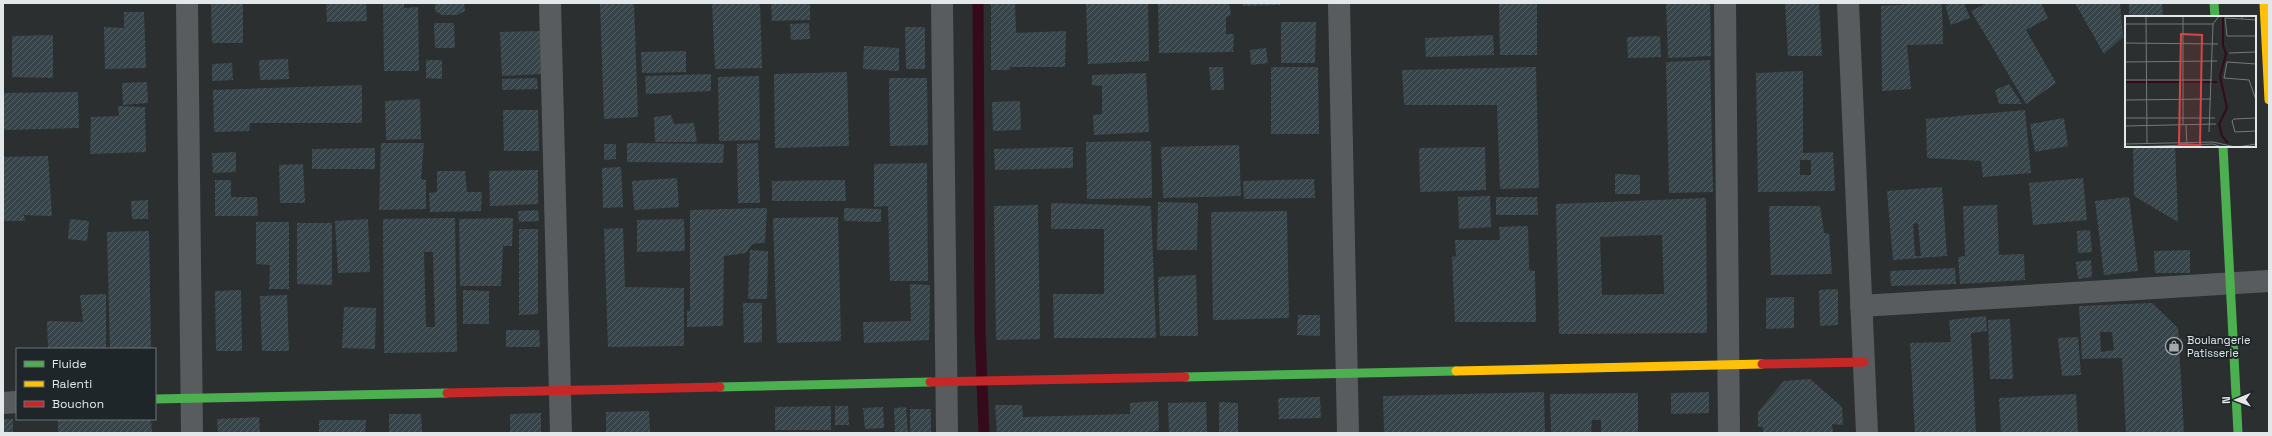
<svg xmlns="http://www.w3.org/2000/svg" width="2272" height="436" font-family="'Space Grotesk',sans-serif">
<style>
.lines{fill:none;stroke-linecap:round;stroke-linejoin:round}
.stream{stroke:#350b1b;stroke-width:11}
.building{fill:url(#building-hatch);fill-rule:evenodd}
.street{stroke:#595c5e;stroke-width:22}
.fast{stroke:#4caf50;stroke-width:9}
.slow{stroke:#ffc107;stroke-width:9}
.jam{stroke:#c62828;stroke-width:9}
.labels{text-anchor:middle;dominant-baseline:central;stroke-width:4;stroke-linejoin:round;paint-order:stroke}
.poi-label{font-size:11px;fill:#e2e7ea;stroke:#1e2629;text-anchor:start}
.inset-river{fill:none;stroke:#350b1b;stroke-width:2}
.inset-road{fill:none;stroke:#74797a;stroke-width:1}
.view{fill:#d84545;fill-opacity:0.15;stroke:#d84545;stroke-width:2}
.inset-edge{fill:none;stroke:#e2e7ea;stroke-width:2}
</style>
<defs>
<pattern id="building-hatch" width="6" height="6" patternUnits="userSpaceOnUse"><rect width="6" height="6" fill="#37454a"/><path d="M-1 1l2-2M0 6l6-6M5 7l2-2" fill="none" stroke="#546064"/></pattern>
</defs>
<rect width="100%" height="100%" fill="#2b2f30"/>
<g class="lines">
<polyline class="stream" points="978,3 980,331 984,433"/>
</g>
<g class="building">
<polygon points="211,3 243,3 243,43 212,43"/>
<polygon points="326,3 366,3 367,21 327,22"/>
<polygon points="383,3 404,3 404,8 418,7 419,71 384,71"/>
<polygon points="435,3 464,3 465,11 457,15 442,15 435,11"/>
<polygon points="600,3 634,3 638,117 604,119"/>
<polygon points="712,3 760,3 762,68 715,69"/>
<polygon points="771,3 810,3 810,20 772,21"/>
<polygon points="991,3 1015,3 1016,33 1066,31 1065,67 1010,67 1010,70 991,70"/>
<polygon points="1086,3 1148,3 1149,61 1088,64"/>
<polygon points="1158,3 1229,3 1231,15 1226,17 1226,34 1234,34 1233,52 1159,53"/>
<polygon points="1243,3 1280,3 1280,5 1243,6"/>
<polygon points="1499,3 1537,3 1537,55 1500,55"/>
<polygon points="1666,3 1710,3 1711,56 1668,58"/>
<polygon points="1785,3 1819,3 1822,56 1788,56"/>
<polygon points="1927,3 1942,3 1943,44 1907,45 1911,89 1882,91 1881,6"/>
<polygon points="1951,3 1964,3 1970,18 1951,25 1945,5"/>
<polygon points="1987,3 2041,3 2048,18 2026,30 2056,83 2026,104 1971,11"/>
<polygon points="2075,3 2120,3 2123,37 2104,54"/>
<polygon points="2129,3 2162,3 2163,17 2129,17"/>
<polygon points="124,12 144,12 146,68 105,69 104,27 124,28"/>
<polygon points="1281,22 1316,22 1315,63 1281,63"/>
<polygon points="434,23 454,23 455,48 435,48"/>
<polygon points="809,23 810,39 791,40 790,24"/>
<polygon points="905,27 925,27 925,69 906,69"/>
<polygon points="540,31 541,74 502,76 500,32"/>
<polygon points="53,35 53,78 12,77 12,36"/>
<polygon points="1493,35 1494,55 1426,57 1425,38"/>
<polygon points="1660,36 1661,57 1628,58 1627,37"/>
<polygon points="864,46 899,48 899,71 863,69"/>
<polygon points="1266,48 1268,63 1251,65 1250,50"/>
<polygon points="686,51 686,72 642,73 641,52"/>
<polygon points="288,59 289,79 260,80 259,60"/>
<polygon points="426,60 442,60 442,79 426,78"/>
<polygon points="1710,60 1713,192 1669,193 1666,62"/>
<polygon points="232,63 233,80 212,81 212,64"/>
<polygon points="1209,67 1223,67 1224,90 1211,90"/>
<polygon points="1271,67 1318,67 1319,134 1271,134"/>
<polygon points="1536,67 1539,188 1500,189 1497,105 1404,105 1402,70"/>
<path d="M1803 71V153L1833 152 1835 191 1758 192 1756 73ZM1800 160H1811V175H1800Z"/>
<polygon points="847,72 849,146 775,148 774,74"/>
<polygon points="1146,73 1149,132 1094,135 1093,115 1102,114 1102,86 1092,85 1092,75"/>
<polygon points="711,74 711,91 646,94 645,76"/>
<polygon points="759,76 760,140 719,141 718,77"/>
<polygon points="537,78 538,89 502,90 502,79"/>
<polygon points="889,78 927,78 928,145 890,146"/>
<polygon points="147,82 148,103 123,105 122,83"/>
<polygon points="2009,84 2022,104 1999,104 1995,90"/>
<polygon points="362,85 362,123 250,123 249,131 214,132 213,90"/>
<polygon points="78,92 79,128 3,130 3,93"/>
<polygon points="420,99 421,139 386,140 385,101"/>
<polygon points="1020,101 1021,130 993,131 992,102"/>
<polygon points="118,106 145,107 146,152 90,154 91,117 119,116"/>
<polygon points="503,110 538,110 539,151 504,151"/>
<polygon points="2025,110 2031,173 1983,177 1981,161 1927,158 1926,119"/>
<polygon points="671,115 674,124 694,123 697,142 655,142 654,117"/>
<polygon points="2064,118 2068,146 2035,152 2030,124"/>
<polygon points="1151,141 1152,198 1087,199 1086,142"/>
<polygon points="381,143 424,143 421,179 426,180 426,209 379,210"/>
<polygon points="627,143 724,144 723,163 627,162"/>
<polygon points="758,143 760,203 738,203 737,144"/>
<polygon points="604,144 616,144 616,159 604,160"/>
<polygon points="1239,145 1241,196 1163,198 1161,147"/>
<polygon points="2133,146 2175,146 2178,222 2134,196"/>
<polygon points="1073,147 1073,168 995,170 994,149"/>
<polygon points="1485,147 1486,190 1420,192 1419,148"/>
<polygon points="375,148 375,169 312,169 312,149"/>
<polygon points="236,152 236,172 213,173 212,153"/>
<polygon points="48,156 52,216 24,215 25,221 3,221 3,157"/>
<polygon points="927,163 928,281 890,281 888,206 874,207 874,164"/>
<polygon points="303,164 305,203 280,203 279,165"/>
<polygon points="621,167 623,207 603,208 602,168"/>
<polygon points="538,170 538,204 490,206 489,171"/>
<polygon points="437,171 465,171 467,192 482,192 481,211 430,212 429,193 437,192"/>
<polygon points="1615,174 1640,175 1640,194 1615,194"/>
<polygon points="677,178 679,207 634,210 632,181"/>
<polygon points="2083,178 2087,220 2033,225 2029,183"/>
<polygon points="1314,179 1315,198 1244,199 1243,181"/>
<polygon points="215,180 231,180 231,197 257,197 258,216 215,216"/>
<polygon points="845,180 846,201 772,201 772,181"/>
<path d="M1942 187 1947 256 1893 260 1887 191ZM1918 223 1921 256H1915L1913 224Z"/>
<polygon points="1490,196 1491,227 1459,229 1458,197"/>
<polygon points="1496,197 1537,197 1538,215 1496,215"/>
<polygon points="2129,197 2138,271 2104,275 2095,201"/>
<path d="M1706 198 1707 333 1559 334 1556 204ZM1662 235 1664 294 1602 295 1600 237Z"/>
<polygon points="148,200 148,219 132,219 131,201"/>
<polygon points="1158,202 1198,203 1197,250 1157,250"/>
<polygon points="1051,203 1151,206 1156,338 1054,338 1053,294 1104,294 1104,229 1051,229"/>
<polygon points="1038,205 1040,339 996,340 994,206"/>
<polygon points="1997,205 1999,255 2024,254 2025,280 1960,284 1958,257 1965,256 1963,206"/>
<polygon points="1769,206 1820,206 1824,233 1829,234 1832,274 1771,275"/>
<polygon points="767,208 765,243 752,244 746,253 724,256 723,326 687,327 687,311 690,311 690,210"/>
<polygon points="844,208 881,209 881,222 844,221"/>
<polygon points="538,210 539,221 519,222 518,211"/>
<polygon points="1287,211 1289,318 1213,320 1211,212"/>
<polygon points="838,217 841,341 777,343 773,218"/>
<path d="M455 218 457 352 384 353 383 219ZM424 252H433L435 327H426Z"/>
<polygon points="513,218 512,246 503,246 501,286 460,286 459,219"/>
<polygon points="70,219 89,221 87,241 68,239"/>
<polygon points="368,219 370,272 338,273 335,221"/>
<polygon points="684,219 685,251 637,252 637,220"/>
<polygon points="256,222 289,222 289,289 269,289 270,265 256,264"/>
<polygon points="297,223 332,223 332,285 297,284"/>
<polygon points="1528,226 1529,270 1535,271 1536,322 1455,322 1452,257 1456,256 1455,240 1500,240 1499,227"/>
<polygon points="623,228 625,287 684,288 684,346 608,347 604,229"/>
<polygon points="519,229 538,229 538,314 519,315"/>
<polygon points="2090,230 2092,252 2078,253 2077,231"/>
<polygon points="149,231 151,349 110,349 107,232"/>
<polygon points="750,250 768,251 767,299 748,299"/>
<polygon points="2190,250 2190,273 2155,273 2154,251"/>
<polygon points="2091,260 2092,277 2078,279 2076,262"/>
<polygon points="1955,268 1956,284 1891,286 1890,271"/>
<polygon points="1196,275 1198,336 1160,336 1158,277"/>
<polygon points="910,284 930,285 929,340 864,343 863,322 911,321"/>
<polygon points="1838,289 1838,325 1820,326 1819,290"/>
<polygon points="241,290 242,351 216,351 215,291"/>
<polygon points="463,290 489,291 489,324 463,324"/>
<polygon points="106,294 106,349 48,349 47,321 83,322 80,295"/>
<polygon points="287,295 289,351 262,351 260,296"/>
<polygon points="1794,297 1794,328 1766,329 1766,298"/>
<polygon points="743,303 762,303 762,342 744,343"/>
<path d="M2152 303 2178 328 2184 433H2126L2122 358 2082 359 2079 306ZM2100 332H2112L2114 350 2101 352Z"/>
<polygon points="344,307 376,308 375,349 342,348"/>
<polygon points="1298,315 1320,315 1320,336 1297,335"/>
<polygon points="1986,316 1987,331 1971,333 1976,433 1915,433 1910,343 1951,342 1949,320"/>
<polygon points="2010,319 2013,379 1990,379 1988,320"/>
<polygon points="506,330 539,330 540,347 506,347"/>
<polygon points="2078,337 2081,375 2062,376 2058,338"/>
<polygon points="1810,379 1842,407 1843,425 1832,424 1833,433 1763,433 1763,427 1758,427 1758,412 1784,381"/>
<polygon points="1544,392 1545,433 1384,433 1383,396"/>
<polygon points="1709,392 1709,413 1671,414 1671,393"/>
<polygon points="1638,393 1638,433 1601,433 1601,420 1592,420 1591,433 1551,433 1550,394"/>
<polygon points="2076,394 2078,433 2001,433 1999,398"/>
<polygon points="1320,397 1321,418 1279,419 1278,398"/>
<polygon points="1158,401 1159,431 1133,433 997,433 995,405 1022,405 1023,417 1130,414 1130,403"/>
<polygon points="1206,402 1207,433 1169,433 1168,403"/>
<polygon points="1219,402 1238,403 1238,433 1219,433"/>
<polygon points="831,406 831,430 775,430 775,407"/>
<polygon points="835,406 848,406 849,425 835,425"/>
<polygon points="883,407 884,428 865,429 863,408"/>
<polygon points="906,407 908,433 895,433 894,408"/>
<rect x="910" y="409" width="21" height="24"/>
<polygon points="649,411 650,433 606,433 606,412"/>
<polygon points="541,413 541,433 510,433 510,414"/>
<polygon points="389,414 421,414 422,432 389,433"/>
<polygon points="259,417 260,433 218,433 217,419"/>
<rect x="3" y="419" width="10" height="14"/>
<polygon points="58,419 151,419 152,433 58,433"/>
<polygon points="319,420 366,420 365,433 319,433"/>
</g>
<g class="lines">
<g class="street">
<polyline points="187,3 192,433"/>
<polyline points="550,3 561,433"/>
<polyline points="942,3 947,433"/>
<polyline points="1339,3 1348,433"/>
<polyline points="1725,3 1729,433"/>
<polyline points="1848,3 1867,433"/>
<polyline points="1861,306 2269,281"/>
<polyline points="3,403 17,402"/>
</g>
<g class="fast">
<polyline points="2214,3 2215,17"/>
<polyline points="2223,146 2238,433"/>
<polyline points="1185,377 1456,371"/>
<polyline points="720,387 930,382"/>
<polyline points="155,399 447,393"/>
</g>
<g class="slow">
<polyline points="2264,3 2269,100"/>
<polyline points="1456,371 1762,364"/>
</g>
<g class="jam">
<polyline points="1762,364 1864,362"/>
<polyline points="930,382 1185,377"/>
<polyline points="447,393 720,387"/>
</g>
</g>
<defs>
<g id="shop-ring" transform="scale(0.9)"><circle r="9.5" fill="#1e2629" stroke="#a2a7a9" stroke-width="1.5"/><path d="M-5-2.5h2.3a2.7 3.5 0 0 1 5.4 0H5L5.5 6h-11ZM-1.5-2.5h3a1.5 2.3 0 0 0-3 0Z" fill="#a2a7a9"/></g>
</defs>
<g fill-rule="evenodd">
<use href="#shop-ring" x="2174" y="346"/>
</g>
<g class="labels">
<g class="poi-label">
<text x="2187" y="340">Boulangerie<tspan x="2187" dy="13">Patisserie</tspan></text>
</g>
</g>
<g transform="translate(2125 16)">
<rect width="131" height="131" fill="#2b2f30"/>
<path class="inset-river" d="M98 0V29L101 38 95 60 102 92 94 108 97 120 103 127M0 66H92"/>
<path class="inset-road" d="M21 0 22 128M58 0V109M117 0V3L131 4M117 3 100 2 102 20H131M0 8H88L94 0M0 27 93 28M104 37 131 36M0 46 92 45M131 48 102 46 99 62 124 64 131 84M0 64H87M0 84 86 83M0 102H90M131 102 109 103 107 105 110 116 131 115M61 109 62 131M0 110 91 108M84 116 88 8M0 128 88 126 110 131M8 131 88 128 97 131M113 131 131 128"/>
<path class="view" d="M56 18 77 19 75 129 54 128Z"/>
<rect width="131" height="131" class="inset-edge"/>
</g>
<rect width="2272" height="436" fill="none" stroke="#e2e7ea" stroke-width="8"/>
<rect x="16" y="348" width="140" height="72" fill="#1e2629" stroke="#6c7376"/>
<rect x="24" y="361" width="20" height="6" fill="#4caf50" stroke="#6c7376"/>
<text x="52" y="368" font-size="12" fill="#e2e7ea">Fluide</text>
<rect x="24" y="381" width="20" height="6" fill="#ffc107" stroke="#6c7376"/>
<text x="52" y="388" font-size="12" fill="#e2e7ea">Ralenti</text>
<rect x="24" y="401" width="20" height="6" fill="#c62828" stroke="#6c7376"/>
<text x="52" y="408" font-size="12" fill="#e2e7ea">Bouchon</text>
<g transform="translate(2236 400) rotate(269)" stroke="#1e2629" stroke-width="3" paint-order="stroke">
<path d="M0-3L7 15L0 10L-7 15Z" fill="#e2e7ea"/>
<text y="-6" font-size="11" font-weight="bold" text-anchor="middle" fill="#e2e7ea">N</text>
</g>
</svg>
